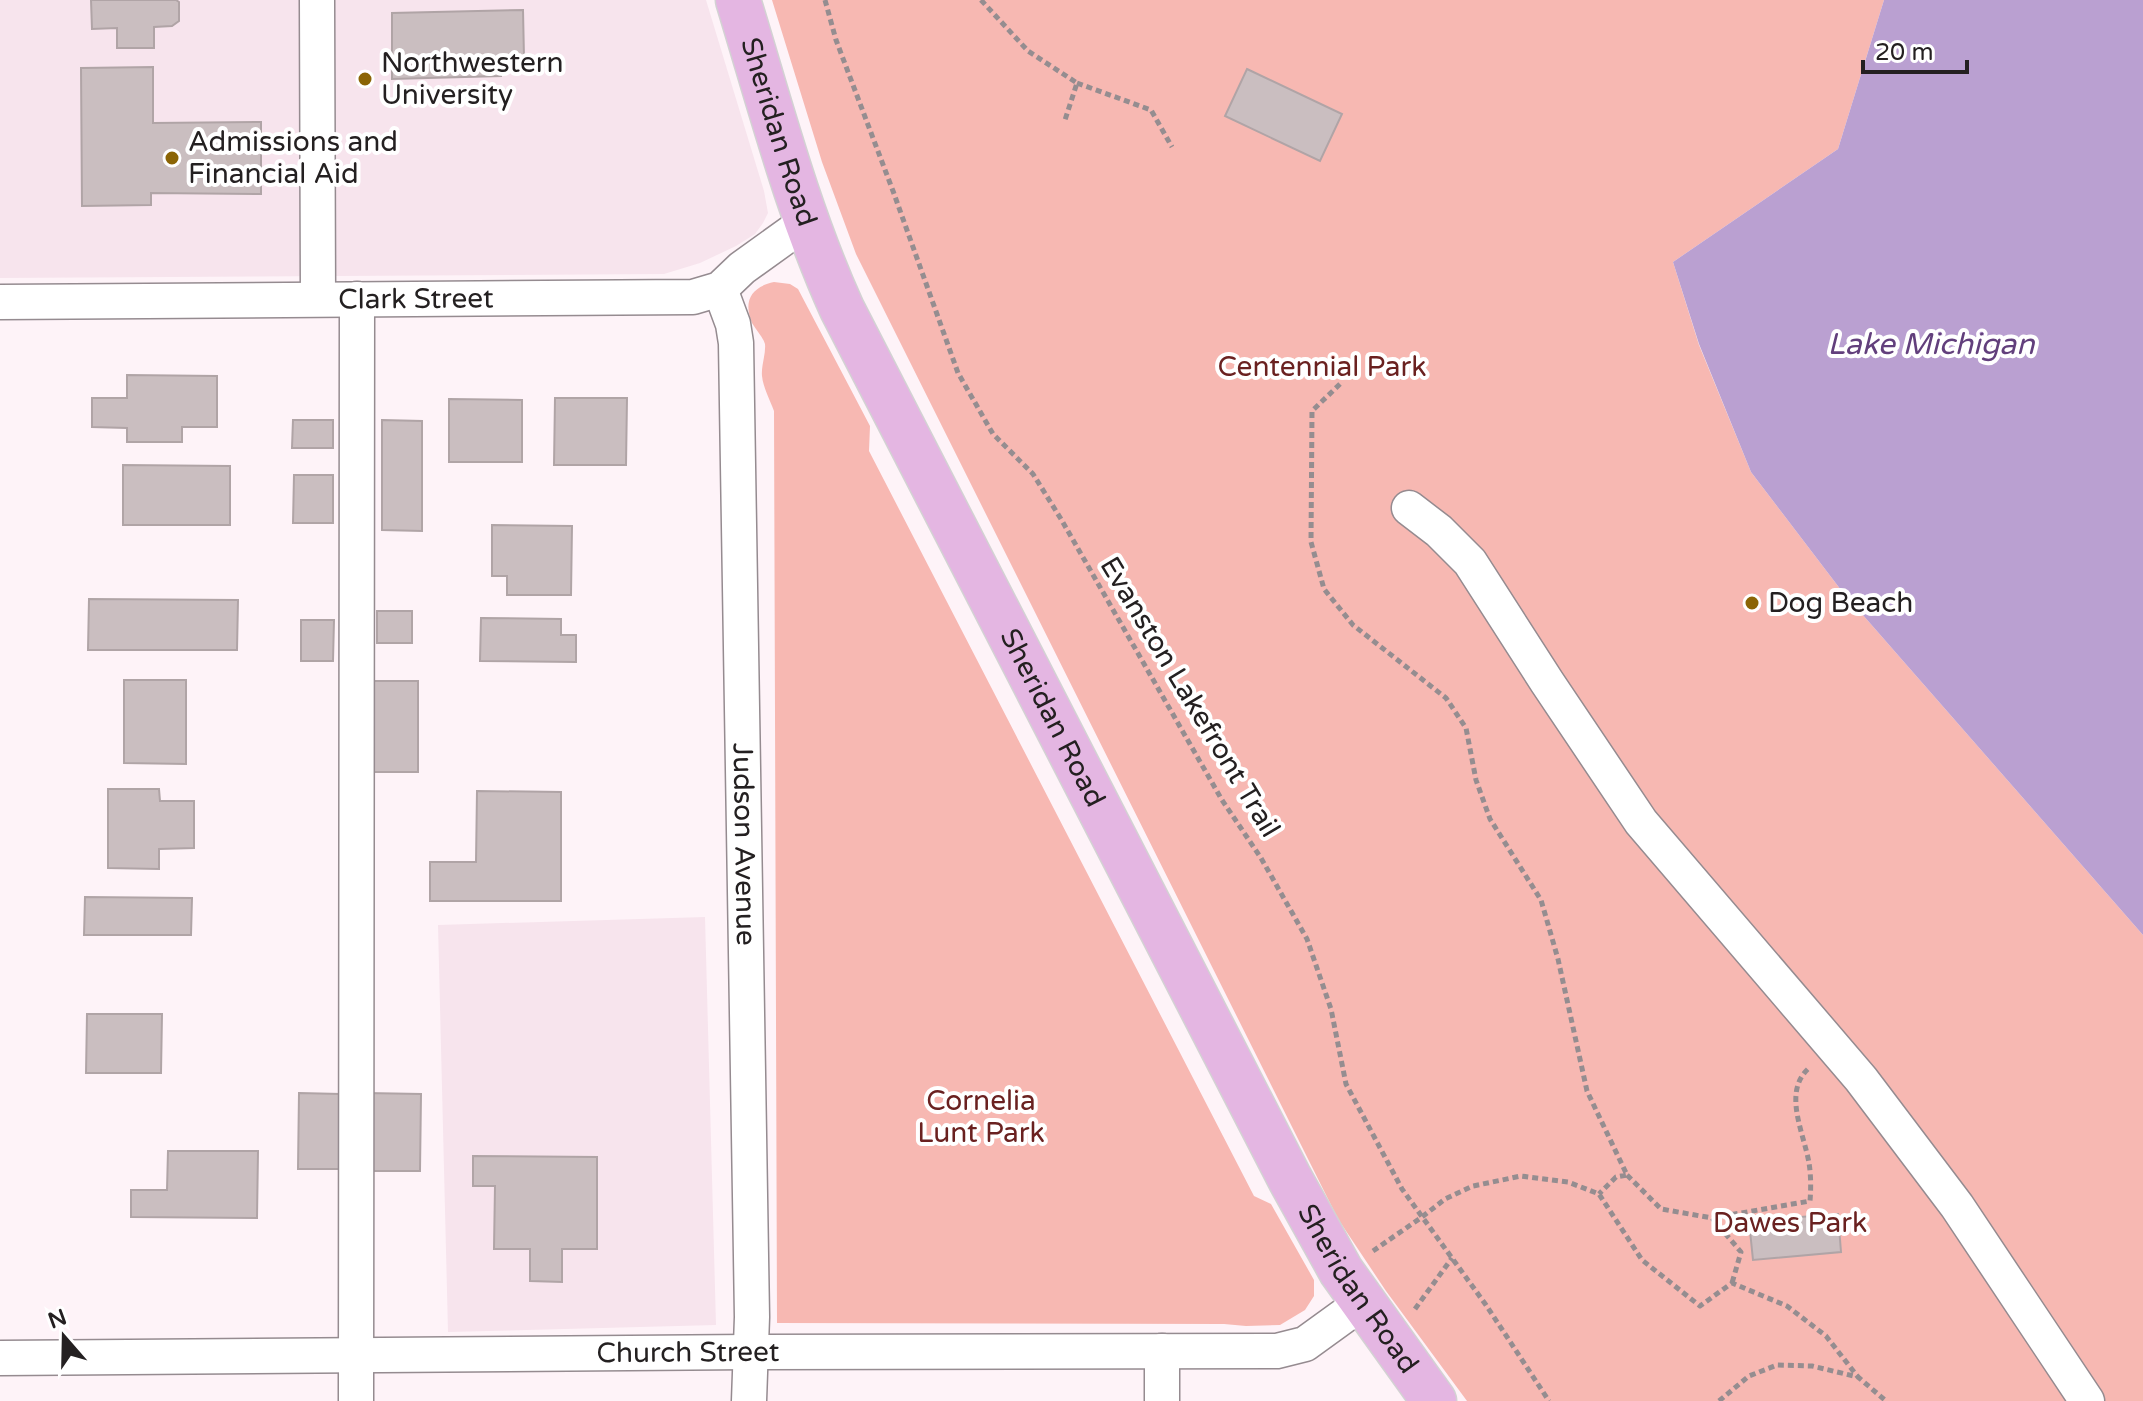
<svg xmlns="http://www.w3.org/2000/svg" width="2143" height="1401" font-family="'Varela Round',sans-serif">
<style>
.built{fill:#f7e4ed}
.green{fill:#f7b8b2}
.water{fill:#baa0d1}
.building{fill:#cabec0;stroke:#b0a4a6;stroke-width:2}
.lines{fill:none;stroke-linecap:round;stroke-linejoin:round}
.minor-casing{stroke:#958b90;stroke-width:37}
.major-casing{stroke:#d3d2d3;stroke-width:47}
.path{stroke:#958d90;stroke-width:5;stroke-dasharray:6 4;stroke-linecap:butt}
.minor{stroke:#fff;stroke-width:34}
.major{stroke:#e4b6e2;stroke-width:44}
.poi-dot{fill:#8b6405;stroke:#fff;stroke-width:3}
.labels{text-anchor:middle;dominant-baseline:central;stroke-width:8;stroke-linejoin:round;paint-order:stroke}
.poi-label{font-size:28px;fill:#242021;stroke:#fff;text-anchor:start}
.street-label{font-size:28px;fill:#242021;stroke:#fff}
.park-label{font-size:28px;fill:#6a2120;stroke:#fff}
.water-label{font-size:30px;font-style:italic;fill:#623f7c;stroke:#fff}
</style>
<rect width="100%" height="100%" fill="#fef3f8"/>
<g class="built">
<polygon points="0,0 706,0 764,191 768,213 763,223 755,234 736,246 700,263 664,274 0,278"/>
<polygon points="705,917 716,1325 448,1332 438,925"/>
</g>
<g class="green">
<polygon points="772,0 1884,0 1838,149 1673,262 1699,345 1751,472 1841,590 2143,935 2143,1401 1467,1401 1386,1291 1338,1219 856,254 822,162"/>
<path d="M774 282 790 284 798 289 870 426 869 451 1254 1196 1271 1204 1314 1280V1296L1305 1310 1280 1325 1246 1326 1224 1324 777 1323 774 411C770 400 763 387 762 376 761 366 766 354 765 344 763 337 756 330 752 323 743 301 751 287 774 282Z"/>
</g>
<polygon class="water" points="1884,0 2143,0 2143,935 1841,590 1751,472 1699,344 1673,262 1838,149"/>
<g class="building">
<polygon points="91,0 176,0 179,2 179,21 172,26 154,27 154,48 117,48 117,28 92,29"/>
<polygon points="523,10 524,58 501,58 501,76 392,79 392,13"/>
<polygon points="153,67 153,123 261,122 261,194 151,193 151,205 82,206 81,68"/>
<polygon points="1247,69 1342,114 1320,161 1225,116"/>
<polygon points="127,375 217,376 217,427 182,427 182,442 127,442 127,428 92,427 92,398 127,398"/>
<polygon points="555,398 627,398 626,465 554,465"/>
<polygon points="449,399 522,400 522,462 449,462"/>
<polygon points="293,420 333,420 333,448 292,448"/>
<polygon points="382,420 422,421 422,531 382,530"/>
<polygon points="123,465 230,466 230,525 123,525"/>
<polygon points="294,475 333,475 333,523 293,523"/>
<polygon points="492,525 572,526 571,595 507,595 507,576 492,576"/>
<polygon points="89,599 238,600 237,650 88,650"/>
<rect x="377" y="611" width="35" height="32"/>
<polygon points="481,618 561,619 561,635 576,635 576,662 480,661"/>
<polygon points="301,620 334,620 333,661 301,661"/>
<polygon points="124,680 186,680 186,764 124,763"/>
<rect x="370" y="681" width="48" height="91"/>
<polygon points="108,789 159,789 160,801 194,801 194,848 159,849 159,869 108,868"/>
<polygon points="477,791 561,792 561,901 430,901 430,862 476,862"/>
<polygon points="85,897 192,898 191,935 84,935"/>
<polygon points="87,1014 162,1014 161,1073 86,1073"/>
<polygon points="299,1093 340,1094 339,1169 298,1169"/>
<polygon points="366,1093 421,1094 420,1171 365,1171"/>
<polygon points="168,1151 258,1151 257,1218 131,1217 131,1190 167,1190"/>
<polygon points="473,1156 597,1157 597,1249 562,1249 562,1282 530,1281 530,1249 494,1249 495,1186 473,1186"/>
<polygon points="1838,1214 1841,1252 1753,1260 1749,1221"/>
</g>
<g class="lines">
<g class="minor-casing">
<g id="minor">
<polyline points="317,0 318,299"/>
<path id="s1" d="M720 289 733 324 736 343 752 1317 749 1401"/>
<path id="s2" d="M0 302 693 297 720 289 742 268 806 222"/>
<polyline points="1409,508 1439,531 1470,562 1547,682 1641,822 1861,1079 1957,1206 2087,1401"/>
<polyline points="1162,1351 1162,1401"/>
<path id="s3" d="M0 1358 750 1352 1277 1351 1305 1344 1363 1302"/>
<polyline points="356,1401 357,299"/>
</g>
</g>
<g class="major-casing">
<g id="major">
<path id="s4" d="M738 0C770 104 797 210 842 309L1290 1179 1341 1271 1434 1401"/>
</g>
</g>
<g class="path">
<polyline points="825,0 836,40 893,191 958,373 993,434 1033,474 1061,519 1222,800 1261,858 1307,939 1331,1009 1346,1084 1402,1189 1486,1305 1549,1401"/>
<polyline points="981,0 1028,51 1077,83 1065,120"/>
<polyline points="1077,83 1151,110 1172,147"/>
<polyline points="1340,384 1312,411 1311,542 1324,589 1353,625 1446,698 1466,728 1476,780 1490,819 1541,900 1558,959 1587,1091 1627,1175 1616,1177 1599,1194"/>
<polyline points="1627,1175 1661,1209 1712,1218 1741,1252 1732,1283"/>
<path d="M1712 1218 1810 1201C1811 1189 1811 1175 1809 1163 1804 1133 1782 1092 1809 1068"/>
<polyline points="1373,1251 1422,1217 1445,1199 1473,1186 1521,1176 1568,1182 1599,1194 1642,1260 1700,1306 1732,1283 1787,1306 1826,1336 1858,1377"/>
<polyline points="1415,1309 1452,1258"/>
<polyline points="1719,1401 1749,1376 1777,1365 1812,1366 1858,1377 1886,1401"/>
</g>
<use href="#minor" class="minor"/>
<use href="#major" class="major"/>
</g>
<g class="poi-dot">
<circle cx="365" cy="79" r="8"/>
<circle cx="172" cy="158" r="8"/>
<circle cx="1752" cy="603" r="8"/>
</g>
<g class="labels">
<g class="poi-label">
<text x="381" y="63">Northwestern<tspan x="381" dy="32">University</tspan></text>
<text x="188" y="142">Admissions and<tspan x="188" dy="32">Financial Aid</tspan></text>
<text x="1768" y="603">Dog Beach</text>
</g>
<g class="street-label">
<text stroke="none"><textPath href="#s4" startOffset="138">Sheridan Road</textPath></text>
<text stroke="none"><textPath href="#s2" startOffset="416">Clark Street</textPath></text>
<text transform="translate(1190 697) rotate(59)">Evanston Lakefront Trail</text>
<text stroke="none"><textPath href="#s4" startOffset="786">Sheridan Road</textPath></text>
<text stroke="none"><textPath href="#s1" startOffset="558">Judson Avenue</textPath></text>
<text stroke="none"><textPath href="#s4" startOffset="1434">Sheridan Road</textPath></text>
<text stroke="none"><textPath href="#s3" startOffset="688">Church Street</textPath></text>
</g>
<g class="park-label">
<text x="1322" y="367">Centennial Park</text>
<text x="981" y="1101">Cornelia<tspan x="981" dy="32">Lunt Park</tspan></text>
<text x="1790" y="1223">Dawes Park</text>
</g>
<g class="water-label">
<text x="1931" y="344">Lake Michigan</text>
</g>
</g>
<g transform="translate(64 1337) rotate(340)" stroke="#ffffff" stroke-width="6" paint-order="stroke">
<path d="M0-6L14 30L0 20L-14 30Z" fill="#242021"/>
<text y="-12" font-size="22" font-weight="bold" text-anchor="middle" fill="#242021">N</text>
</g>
<path d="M1863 60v12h104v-12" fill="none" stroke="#242021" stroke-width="4"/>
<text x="1875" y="60" font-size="24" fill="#242021" stroke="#ffffff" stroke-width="6" paint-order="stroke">20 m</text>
</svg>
